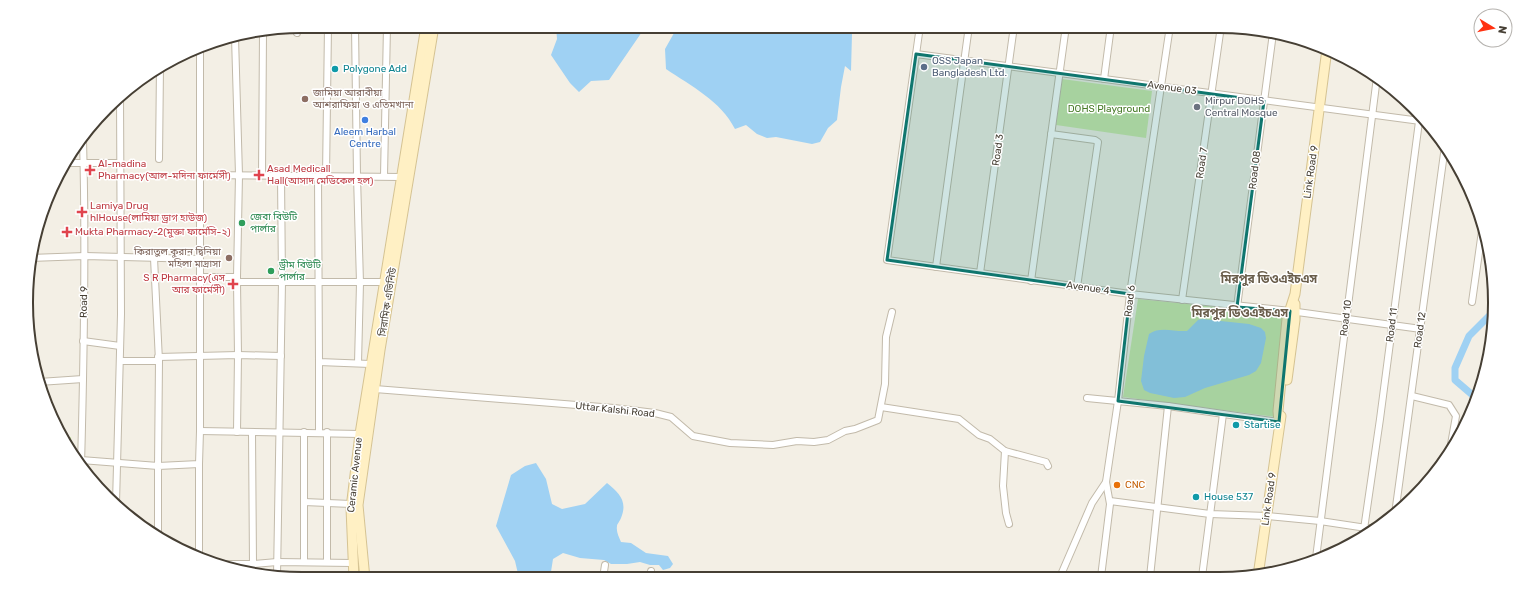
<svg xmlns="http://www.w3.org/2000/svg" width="1521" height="605" font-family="Rubik,'Noto Sans Bengali',sans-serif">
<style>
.green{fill:#cee9ac}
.water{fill:#9fd1f3}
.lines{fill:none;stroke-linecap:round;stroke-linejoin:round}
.canal{stroke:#9fd1f3;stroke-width:7}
.street-casing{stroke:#c2baaa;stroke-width:8}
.secondary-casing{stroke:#d5c393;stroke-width:11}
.street{stroke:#fff;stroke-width:6}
.secondary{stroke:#fff0c4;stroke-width:9}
.marked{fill:#0f766e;fill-opacity:0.2;stroke:#0f766e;stroke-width:3;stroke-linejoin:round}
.service-dot{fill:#5c6f8a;stroke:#fff;stroke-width:1.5}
.culture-dot{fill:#0f9aa8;stroke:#fff;stroke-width:1.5}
.education-dot{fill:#8d6e63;stroke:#fff;stroke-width:1.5}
.worship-dot{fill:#6b7280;stroke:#fff;stroke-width:1.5}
.shop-dot{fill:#3f7fe0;stroke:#fff;stroke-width:1.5}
.health-dot{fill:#e0444e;stroke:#fff;stroke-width:1.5}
.leisure-dot{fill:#2e9e5b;stroke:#fff;stroke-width:1.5}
.food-dot{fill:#e8710a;stroke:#fff;stroke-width:1.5}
.labels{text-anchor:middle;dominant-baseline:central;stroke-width:3;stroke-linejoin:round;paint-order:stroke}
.service-label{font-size:10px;fill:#4e5e75;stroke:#fff;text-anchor:start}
.culture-label{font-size:10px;fill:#0d838f;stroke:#fff;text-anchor:start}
.street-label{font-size:10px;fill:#463f34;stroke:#fff}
.education-label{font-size:10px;fill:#785e54;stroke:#fff;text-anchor:start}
.worship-label{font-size:10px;fill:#5b616d;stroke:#fff;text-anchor:start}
.park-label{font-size:10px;fill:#467a26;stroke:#fff}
.shop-label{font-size:10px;fill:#366cbe;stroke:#fff}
.health-label{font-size:10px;fill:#be3a42;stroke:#fff;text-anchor:start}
.leisure-label{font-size:10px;fill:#27864d;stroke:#fff;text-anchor:start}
.food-label{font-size:10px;fill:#c56008;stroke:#fff;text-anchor:start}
.quarter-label{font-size:12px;font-weight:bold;fill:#695d4b;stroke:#fff}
.rim{fill:none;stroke:#463f34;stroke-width:2}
</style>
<rect width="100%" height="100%" fill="#f3efe5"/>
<g class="green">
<polygon points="1062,79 1152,91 1146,138 1056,125"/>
<polygon points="1138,299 1286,314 1276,417 1123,397"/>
<polygon points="62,437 71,437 72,454"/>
</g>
<g class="water">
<polygon points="556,26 646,26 609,80 591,81 579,92 570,83 551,55 557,39"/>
<path d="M678 26H850L852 34 851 71 845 66 841 87 837 120 828 128 820 142 812 144 776 137 767 138 757 134 746 125 735 129C721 101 691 86 666 69L665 49Z"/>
<path d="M1202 319 1249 324 1261 328 1265 332 1266 338 1261 363 1256 371 1249 375 1205 388 1185 397 1174 398 1150 393 1144 390 1141 381 1144 356 1149 334C1160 326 1174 332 1187 331L1198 320Z"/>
<path d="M536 463 546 479 552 504 562 509 585 504 607 483C619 493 628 501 621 518 620 521 617 524 617 526 616 532 619 537 621 542L631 543 646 553 668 556 673 564 670 568 663 570 659 565H650L640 562 627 564H611L604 560 580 558 563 553 553 559 550 578H519L515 561 496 526 511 475 525 466Z"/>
</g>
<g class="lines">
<polyline class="canal" points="1476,398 1455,380 1455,368 1469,336 1494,311"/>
<g class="street-casing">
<g id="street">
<polyline points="355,26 357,176 360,283 358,363"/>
<polyline points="920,26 887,260 1130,294 1290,311 1421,329"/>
<polyline points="297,33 298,27"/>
<polyline points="235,37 239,175 237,277"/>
<polyline points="916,54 1428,122"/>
<polyline points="1104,79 1111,26"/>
<polyline points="1051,134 1095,140 1098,142 1077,287"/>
<polyline points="159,159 160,66"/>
<polyline points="64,163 120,163"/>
<polyline points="200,175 401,177"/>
<polyline points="262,175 263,33"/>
<polyline points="318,176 319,362 370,364"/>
<polyline points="326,176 328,26"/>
<polyline points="384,176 387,26"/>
<polyline points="30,258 85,256 200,259"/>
<polyline points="936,267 969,26"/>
<polyline points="28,269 29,265"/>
<polyline points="980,273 1014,26"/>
<polyline points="200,277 237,277 237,282 384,282"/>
<polyline points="1031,281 1066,26"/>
<polyline points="237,282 238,355 237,432"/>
<polyline points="1182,300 1221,26"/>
<polyline points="1472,302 1483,224"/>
<polyline points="1237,307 1273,33"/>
<polyline points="83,341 120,346"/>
<polyline points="158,357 238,355 281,356"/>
<polyline points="120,361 159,361"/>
<polyline points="39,382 83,379"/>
<polyline points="375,389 614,408 655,413 671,417 693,436 730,443 753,444 773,445 797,441 814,442 828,440 845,431 855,429 878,420 885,384 886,337 892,312"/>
<polyline points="1412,396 1449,405 1456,416 1450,450"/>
<polyline points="1087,398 1168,406 1279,422"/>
<polyline points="881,407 959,419 979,435 990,439 1005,451 1003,486 1006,513 1009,524"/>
<polyline points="200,431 360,434"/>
<polyline points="304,432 304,562"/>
<polyline points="319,432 319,362"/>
<polyline points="327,432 327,562"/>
<polyline points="252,433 253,564 277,562 353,563"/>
<polyline points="1005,451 1046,462 1048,466"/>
<polyline points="81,460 158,466 159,361 154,258"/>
<polyline points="199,464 199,558"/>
<path d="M81 465C84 356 86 248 83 140"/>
<polyline points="1110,501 1210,514 1267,516 1320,521 1373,529"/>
<polyline points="304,502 351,504"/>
<polyline points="116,503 121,314 120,95"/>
<polyline points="1395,514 1445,146"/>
<polyline points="1363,536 1380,419 1420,114"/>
<polyline points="158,537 158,466 199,464 200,431 200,47"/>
<polyline points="1316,558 1377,77"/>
<polyline points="216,564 253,564"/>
<polyline points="277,576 282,282 281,176"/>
<polyline points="1060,577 1092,503 1106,482"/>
<polyline points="1101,577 1110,504 1106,482 1118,401 1130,294 1170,26"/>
<polyline points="1150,577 1168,406"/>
<polyline points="1202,577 1223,414"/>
<polyline points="603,578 605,565"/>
<polyline points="650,578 651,571"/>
</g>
</g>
<g class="secondary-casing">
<g id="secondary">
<polyline points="1287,380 1295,320 1295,304"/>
<polyline points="1279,422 1278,411 1287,319 1295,294 1327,49"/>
<polyline points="1258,576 1281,416"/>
<polyline points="354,579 351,508 360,434 426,26"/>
<polyline points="365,579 358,505 380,350 434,26"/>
</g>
</g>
<use href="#street" class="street"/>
<use href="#secondary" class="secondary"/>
</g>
<path class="marked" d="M916 54 1264 101 1237 307 1290 311 1279 422 1118 401 1130 294 887 260Z"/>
<circle class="service-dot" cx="924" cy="67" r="4"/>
<g class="culture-dot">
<circle cx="335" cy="69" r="4"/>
<circle cx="1236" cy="425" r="4"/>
<circle cx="1196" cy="497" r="4"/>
</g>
<g class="education-dot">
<circle cx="305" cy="99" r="4"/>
<circle cx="229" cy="258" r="4"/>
</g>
<circle class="worship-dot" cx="1197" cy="107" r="4"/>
<circle class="shop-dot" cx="365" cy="120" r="4"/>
<g class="health-dot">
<path d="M88 164h4v4h4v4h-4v4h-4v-4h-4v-4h4z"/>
<path d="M257 169h4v4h4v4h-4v4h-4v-4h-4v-4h4z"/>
<path d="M80 206h4v4h4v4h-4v4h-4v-4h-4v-4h4z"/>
<path d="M65 226h4v4h4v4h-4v4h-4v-4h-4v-4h4z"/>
<path d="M231 278h4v4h4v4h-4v4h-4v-4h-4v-4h4z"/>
</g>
<g class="leisure-dot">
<circle cx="242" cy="223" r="4"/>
<circle cx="271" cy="271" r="4"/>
</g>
<circle class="food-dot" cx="1117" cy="485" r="4"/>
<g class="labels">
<g class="service-label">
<text x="932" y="61">OSS Japan<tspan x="932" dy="12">Bangladesh Ltd.</tspan></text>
</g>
<g class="culture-label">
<text x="343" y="69">Polygone Add</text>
<text x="1244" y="425">Startise</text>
<text x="1204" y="497">House 537</text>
</g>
<g class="street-label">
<text transform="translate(1172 88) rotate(8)">Avenue 03</text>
<text transform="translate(998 150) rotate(-82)">Road 3</text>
<text transform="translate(1202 163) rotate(-82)">Road 7</text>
<text transform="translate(1255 170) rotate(-83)">Road 08</text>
<text transform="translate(1311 172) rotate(-82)">Link Road 9</text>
<text transform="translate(1088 288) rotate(8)">Avenue 4</text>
<text transform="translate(1130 301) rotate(-83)">Road 6</text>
<text transform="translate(84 302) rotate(-89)">Road 9</text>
<text transform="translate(388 302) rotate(-81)">সিরামিক এভিনিউ</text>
<text transform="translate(1346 318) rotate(-83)">Road 10</text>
<text transform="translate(1392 325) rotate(-83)">Road 11</text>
<text transform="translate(1420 330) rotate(-82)">Road 12</text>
<text transform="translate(615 410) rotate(6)">Uttar Kalshi Road</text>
<text transform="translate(355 475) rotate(-84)">Ceramic Avenue</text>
<text transform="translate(1269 499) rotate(-82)">Link Road 9</text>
</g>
<g class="education-label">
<text x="313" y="93">জামিয়া আরাবীয়া<tspan x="313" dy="12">আশরাফিয়া ও এতিমখানা</tspan></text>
<text x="221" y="252" text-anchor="end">কিরাতুল কুরান দ্বিনিয়া<tspan x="221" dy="12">মহিলা মাদ্রাসা</tspan></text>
</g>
<g class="worship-label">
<text x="1205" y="101">Mirpur DOHS<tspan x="1205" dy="12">Central Mosque</tspan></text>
</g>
<g class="park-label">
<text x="1109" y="109">DOHS Playground</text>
</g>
<g class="shop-label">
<text x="365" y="132">Aleem Harbal<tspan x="365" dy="12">Centre</tspan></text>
</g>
<g class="health-label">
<text x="98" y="164">Al-madina<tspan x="98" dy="12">Pharmacy(আল-মদিনা ফার্মেসী)</tspan></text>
<text x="267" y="169">Asad Medicall<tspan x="267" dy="12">Hall(আসাদ মেডিকেল হল)</tspan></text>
<text x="90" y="206">Lamiya Drug<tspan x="90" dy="12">hlHouse(লামিয়া ড্রাগ হাউজ)</tspan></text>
<text x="75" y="232">Mukta Pharmacy-2(মুক্তা ফার্মেসি-২)</text>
<text x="225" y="278" text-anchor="end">S R Pharmacy(এস<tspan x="225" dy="12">আর ফার্মেসী)</tspan></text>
</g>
<g class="leisure-label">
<text x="250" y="217">জেবা বিউটি<tspan x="250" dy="12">পার্লার</tspan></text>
<text x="279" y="265">ড্রীম বিউটি<tspan x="279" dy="12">পার্লার</tspan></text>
</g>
<g class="food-label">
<text x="1125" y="485">CNC</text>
</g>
<g class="quarter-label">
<text x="1269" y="279">মিরপুর ডিওএইচএস</text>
<text x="1240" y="313">মিরপুর ডিওএইচএস</text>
</g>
</g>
<path d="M0 0H1521V605H0ZM302 33H1219A269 269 0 0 1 1488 302V303A269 269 0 0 1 1219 572H302A269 269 0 0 1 33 303V302A269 269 0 0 1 302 33Z" fill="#fff" fill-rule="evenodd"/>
<path class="rim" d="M302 33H1219A269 269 0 0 1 1488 302V303A269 269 0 0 1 1219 572H302A269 269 0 0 1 33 303V302A269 269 0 0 1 302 33Z"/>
<g transform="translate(1493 28) rotate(100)"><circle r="19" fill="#ffffff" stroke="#b5b2ae"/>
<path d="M0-3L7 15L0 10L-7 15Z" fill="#ff3211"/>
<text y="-6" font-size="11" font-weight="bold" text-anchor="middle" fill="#463f34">N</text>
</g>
</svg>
